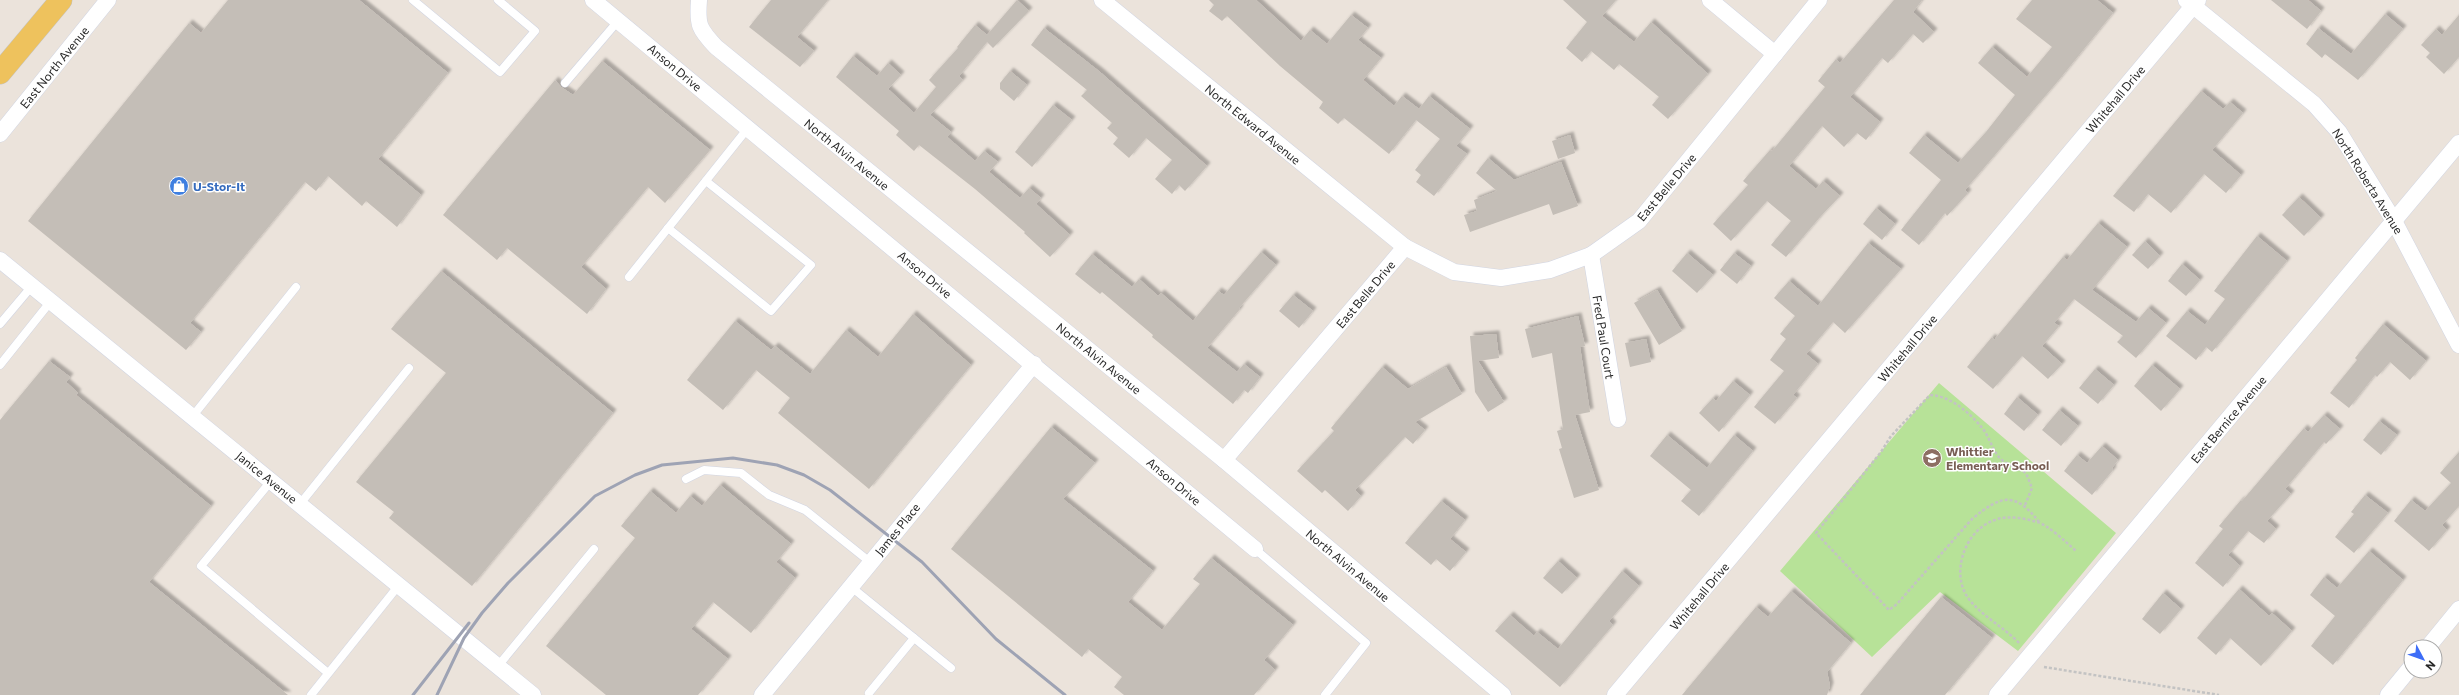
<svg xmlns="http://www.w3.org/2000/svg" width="2459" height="695" font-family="Commissioner,sans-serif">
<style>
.green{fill:#b7e298}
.building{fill:#c4beb7;filter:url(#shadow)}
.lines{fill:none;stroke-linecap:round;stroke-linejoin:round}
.service-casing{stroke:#d1d5e2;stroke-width:9}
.minor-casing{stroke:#d1d5e2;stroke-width:17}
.primary-casing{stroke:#c3c3c3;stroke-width:23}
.path{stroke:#c3c3c3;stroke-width:2.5;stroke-dasharray:3 2;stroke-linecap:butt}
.service{stroke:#fff;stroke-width:8}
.minor{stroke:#fff;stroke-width:16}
.primary{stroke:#eec25d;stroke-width:22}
.rail{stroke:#9ea3b4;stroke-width:3}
.labels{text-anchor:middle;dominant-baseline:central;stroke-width:3;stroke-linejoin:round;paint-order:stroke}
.street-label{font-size:12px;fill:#292929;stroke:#fff}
.shop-label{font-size:12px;font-weight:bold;fill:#366cbe;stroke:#fff;text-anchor:start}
.education-label{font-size:12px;font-weight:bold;fill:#785e54;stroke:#fff;text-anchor:start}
</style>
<defs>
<filter id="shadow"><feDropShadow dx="3.5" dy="-3.5" stdDeviation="1" flood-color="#0004"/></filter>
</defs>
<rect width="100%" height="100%" fill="#ebe3db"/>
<polygon class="green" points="1939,383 2116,533 2018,651 1940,592 1872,657 1780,571"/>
<g class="building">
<polygon points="228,0 359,0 448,73 378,159 421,195 397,227 366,201 362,206 328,176 316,191 305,182 190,323 201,332 186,350 28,221 189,23 201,33"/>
<polygon points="771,0 828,0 797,37 814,51 800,67 749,27"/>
<polygon points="1017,0 1029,11 993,48 987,42 959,76 963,80 930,115 951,132 947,137 975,161 984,151 998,162 989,172 1020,198 1029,188 1041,198 1036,204 1070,235 1050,257 1024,233 1025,232 975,189 919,145 914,151 896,135 899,131 836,77 853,56 877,76 888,63 901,75 888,89 914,113 936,87 929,80 958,48 957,47 975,25 987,35"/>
<polygon points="1209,0 1256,0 1301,41 1310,30 1327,44 1351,15 1368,28 1358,40 1381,58 1363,80 1394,106 1402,96 1419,109 1429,96 1470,129 1456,146 1467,154 1434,196 1416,182 1421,175 1415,170 1440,139 1416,120 1389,154 1344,118 1338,124 1319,108 1323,102 1280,66 1227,16 1222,21 1209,11 1214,5"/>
<polygon points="1563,0 1616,0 1602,16 1634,42 1651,22 1708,74 1668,119 1652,105 1659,97 1619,64 1614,70 1591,51 1582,62 1566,48 1587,22"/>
<polygon points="1894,0 1922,0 1913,12 1934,32 1923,43 1913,34 1888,63 1882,58 1850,97 1880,122 1866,140 1857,133 1844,147 1822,126 1789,166 1816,189 1823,181 1840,196 1820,217 1786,257 1771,245 1791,221 1767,201 1731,241 1713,224 1748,185 1743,181 1770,150 1772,151 1825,87 1818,81 1836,59 1840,63"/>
<polygon points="2032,0 2097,0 2113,13 2058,81 1965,190 1968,193 1947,216 1945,213 1919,245 1901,230 1941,180 1909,153 1924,135 1958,163 1986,132 2015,95 1978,63 1992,47 2027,77 2052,47 2016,19"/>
<polygon points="2271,0 2308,0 2321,11 2307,29"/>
<polygon points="2385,14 2403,29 2358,80 2325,54 2322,58 2306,44 2318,28 2351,54"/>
<polygon points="2459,15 2459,57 2444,74 2426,57 2430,53 2421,45 2436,29 2442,35"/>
<polygon points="1044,28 1100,72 1207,166 1185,191 1179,185 1172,194 1155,179 1172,160 1146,138 1129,158 1113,144 1118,138 1107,128 1112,123 1081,96 1087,90 1031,45"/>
<polygon points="602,61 710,150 665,203 648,187 581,267 606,289 587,314 507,248 497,260 443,215 555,80 561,87 573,95"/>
<polygon points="1010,71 1027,85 1014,101 1000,89 1000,83"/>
<polygon points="2201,91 2223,109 2230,102 2243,113 2212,150 2241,175 2226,193 2204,174 2171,213 2148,194 2134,212 2113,196"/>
<polygon points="1053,105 1072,120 1032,167 1015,152"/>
<polygon points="1570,135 1575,153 1558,159 1552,141"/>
<polygon points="1488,158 1514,180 1561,162 1578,206 1553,215 1549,204 1470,232 1464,215 1477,211 1474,200 1497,191 1476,173"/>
<polygon points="2299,197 2321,218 2304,236 2282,215"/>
<polygon points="1876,208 1895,224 1882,240 1863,224"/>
<polygon points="2098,223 2127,247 2092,290 2136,322 2148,308 2166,323 2136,358 2117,342 2123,336 2074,299 2054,323 2059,326 2042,346 2062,364 2048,379 2022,356 1993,389 1967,367 1992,337 1994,340 2063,257 2067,260"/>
<polygon points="2257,236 2287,261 2212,352 2206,347 2196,360 2166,336 2187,311 2205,325 2225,299 2214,291"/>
<polygon points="2145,241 2160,256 2148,269 2132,255"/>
<polygon points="1868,243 1901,269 1845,333 1833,322 1806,354 1818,364 1793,395 1797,398 1775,424 1754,407 1784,371 1770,360 1786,339 1780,334 1795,316 1774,298 1789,281 1818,306"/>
<polygon points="1261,252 1276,265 1239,308 1240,309 1207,348 1237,372 1244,364 1260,377 1248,393 1244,390 1233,404 1152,337 1153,335 1102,292 1100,294 1075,274 1092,254 1132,287 1139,279 1158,296 1161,293 1193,321 1218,291 1224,295"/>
<polygon points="1687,253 1713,275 1697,293 1672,271"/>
<polygon points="1734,253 1751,266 1737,284 1720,270"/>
<polygon points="2182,264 2200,280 2186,296 2168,281"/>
<polygon points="441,271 613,413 472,586 389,518 394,512 356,482 446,373 391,329"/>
<polygon points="1657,290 1682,331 1659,345 1634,303"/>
<polygon points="1293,295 1313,311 1299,328 1279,311"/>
<polygon points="913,314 971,365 869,489 778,413 790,398 756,370 723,410 687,380 735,321 771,350 775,346 810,374 846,330 878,357"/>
<polygon points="1578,316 1585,346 1580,347 1590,412 1575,415 1599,490 1574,498 1559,449 1562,448 1557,431 1563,429 1552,353 1532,358 1525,329"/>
<polygon points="2383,324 2426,361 2410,380 2390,362 2377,377 2375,375 2349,408 2330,393 2357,360 2355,358"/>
<polygon points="1496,334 1499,358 1478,361 1504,402 1488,412 1475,392 1470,336"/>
<polygon points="1646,339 1651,362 1630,367 1625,343"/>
<polygon points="49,361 70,377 66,382 78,393 76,395 211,506 149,582 288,695 0,695 0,420"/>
<polygon points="2152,365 2180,389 2161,411 2134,386"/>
<polygon points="1382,367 1408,389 1446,367 1462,394 1415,422 1425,430 1413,444 1405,437 1355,490 1361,496 1348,511 1325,490 1322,493 1297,471 1334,431 1331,428"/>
<polygon points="2095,369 2114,385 2098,404 2079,388"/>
<polygon points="1733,381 1750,395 1719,432 1699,413 1713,398 1716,401"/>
<polygon points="2017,397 2038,415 2024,431 2004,414"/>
<polygon points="2059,410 2078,426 2061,446 2042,430"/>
<polygon points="2324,415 2340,429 2326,444 2324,442 2285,489 2291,494 2267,521 2276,529 2264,543 2248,531 2228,555 2240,566 2223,587 2195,563 2223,529 2219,526 2241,500 2242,501 2304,428 2308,432"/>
<polygon points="2379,421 2397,435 2381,455 2363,440"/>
<polygon points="1051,427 1095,463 1063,499 1153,571 1128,602 1162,630 1200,584 1193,579 1211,558 1293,625 1264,660 1275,670 1254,695 1124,695 1114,687 1122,677 1088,649 1082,657 951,549"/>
<polygon points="1667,435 1707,468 1734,435 1753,451 1699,516 1681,501 1691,490 1650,456"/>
<polygon points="2102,446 2118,460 2112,468 2113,470 2092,495 2064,471 2077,455 2087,463"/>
<polygon points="2459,452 2459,506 2442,525 2447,530 2429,551 2394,521 2411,500 2425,511 2451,483 2440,473"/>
<polygon points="720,485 791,544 776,562 795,578 751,633 713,602 691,629 728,659 698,695 606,695 546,646 635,538 621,526 650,491 676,513 690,496 702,506"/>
<polygon points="2365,495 2388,513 2354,553 2335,537 2354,514 2351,512"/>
<polygon points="1441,501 1465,520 1450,539 1466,552 1450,571 1436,559 1431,565 1405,543"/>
<polygon points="2369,551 2403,580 2333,665 2311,646 2335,616 2310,595 2324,577 2337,588"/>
<polygon points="1558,561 1577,578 1562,594 1543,578"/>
<polygon points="1622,571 1639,586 1609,621 1613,625 1560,687 1495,631 1510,615 1534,636 1537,632 1558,649"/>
<polygon points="2239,589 2269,616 2272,613 2292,631 2261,666 2230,638 2216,655 2197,638"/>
<polygon points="1791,591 1851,643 1827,672 1830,686 1827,695 1682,695 1756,607 1768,617"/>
<polygon points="2163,593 2181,609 2160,634 2142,619"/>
<polygon points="1941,597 1992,638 1945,695 1860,695"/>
</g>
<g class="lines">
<g class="service-casing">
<g id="service">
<polyline points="413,0 500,72 535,31 498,0"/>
<polyline points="565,83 618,21"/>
<polyline points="668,228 771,311 811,265 706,181"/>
<polyline points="629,277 748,128"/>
<polyline points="0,324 32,286"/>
<polyline points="0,365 51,301"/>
<polyline points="192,417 296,287"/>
<polyline points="686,479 704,470 741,473 769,495 805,510 870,562"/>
<polyline points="271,481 201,566 328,673"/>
<polyline points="300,504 409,368"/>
<polyline points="1255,549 1366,643 1325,695"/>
<polyline points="850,586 951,668"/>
<polyline points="498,666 594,549"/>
<polyline points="869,693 914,638"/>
<polyline points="311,695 399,585"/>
</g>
</g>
<g class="minor-casing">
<g id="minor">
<polyline points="593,0 1255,549"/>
<path d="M699 0C697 25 699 29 716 47L1224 460 1503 695"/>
<polyline points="1102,0 1405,247"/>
<polyline points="1710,0 1775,54"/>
<polyline points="2186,0 2314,104 2339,132 2394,221 2459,345"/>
<polyline points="0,134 108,0"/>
<polyline points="1591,255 1618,419"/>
<polyline points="0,260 533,695"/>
<polyline points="1224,460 1405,247 1454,272 1501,278 1550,270 1591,255 1639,221 1819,0"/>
<polyline points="2428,647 2459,609"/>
<polyline points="762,695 1034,364"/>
<polyline points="1615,695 2198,0"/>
<polyline points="1997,695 2459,143"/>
<polyline points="2388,695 2411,667"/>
</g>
</g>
<g class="primary-casing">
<polyline id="primary" points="0,73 61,0"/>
</g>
<g class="path">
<path d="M2025 505 2032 488 2026 473C2017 467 2005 465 1998 456 1992 448 1989 437 1983 429 1970 413 1951 396 1930 395L1891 436 1881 452 1816 533 1889 610 1897 604 1972 519C2001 495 2015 491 2039 522"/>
<path d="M2019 643C2003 626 1976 613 1965 593 1952 567 1967 529 1995 520 2008 515 2023 518 2037 522 2047 524 2067 543 2076 551"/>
<polyline points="2044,667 2219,695"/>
</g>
<use href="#service" class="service"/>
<use href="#minor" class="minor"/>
<use href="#primary" class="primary"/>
<g class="rail">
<polyline points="413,695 469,623"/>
<polyline points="437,695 464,638 482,613 508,583 595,496 635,475 662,465 733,458 777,465 804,475 830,490 922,562 996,639 1065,695"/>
</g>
</g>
<defs>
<g id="shop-disc" transform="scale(1)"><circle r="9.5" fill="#3f7fe0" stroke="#fff"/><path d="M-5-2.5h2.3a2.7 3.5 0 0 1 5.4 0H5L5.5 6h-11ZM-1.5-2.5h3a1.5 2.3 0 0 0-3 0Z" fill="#fff"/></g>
<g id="school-disc" transform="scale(1)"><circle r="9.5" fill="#8d6e63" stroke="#fff"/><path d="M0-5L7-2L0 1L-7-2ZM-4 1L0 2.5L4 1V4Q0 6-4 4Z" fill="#fff"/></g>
</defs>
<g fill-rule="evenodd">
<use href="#shop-disc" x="179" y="186"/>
<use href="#school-disc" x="1932" y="458"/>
</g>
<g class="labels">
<g class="street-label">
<text transform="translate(54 67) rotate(-51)">East North Avenue</text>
<text transform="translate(675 67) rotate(40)">Anson Drive</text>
<text transform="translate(2115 99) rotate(-50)">Whitehall Drive</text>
<text transform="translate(1253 124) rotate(39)">North Edward Avenue</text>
<text transform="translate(847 154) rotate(39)">North Alvin Avenue</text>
<text transform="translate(2368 181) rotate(58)">North Roberta Avenue</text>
<text transform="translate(1666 187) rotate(-50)">East Belle Drive</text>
<text transform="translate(925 274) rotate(40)">Anson Drive</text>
<text transform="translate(1365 294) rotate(-50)">East Belle Drive</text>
<text transform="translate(1604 337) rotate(81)">Fred Paul Court</text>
<text transform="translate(1907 348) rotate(-50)">Whitehall Drive</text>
<text transform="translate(1099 358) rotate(39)">North Alvin Avenue</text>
<text transform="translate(2228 419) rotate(-50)">East Bernice Avenue</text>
<text transform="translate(267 477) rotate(39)">Janice Avenue</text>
<text transform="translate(1174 481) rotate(40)">Anson Drive</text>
<text transform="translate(897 529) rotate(-51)">James Place</text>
<text transform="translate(1348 565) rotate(40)">North Alvin Avenue</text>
<text transform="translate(1699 596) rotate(-50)">Whitehall Drive</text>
</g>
<g class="shop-label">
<text x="193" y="186">U-Stor-It</text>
</g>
<g class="education-label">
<text x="1946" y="451">Whittier<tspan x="1946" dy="14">Elementary School</tspan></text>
</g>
</g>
<g transform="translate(2423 659) rotate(131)"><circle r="19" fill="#ffffff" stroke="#a9a9a9"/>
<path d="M0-3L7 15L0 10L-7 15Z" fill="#3d6df7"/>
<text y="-6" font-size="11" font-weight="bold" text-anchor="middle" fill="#292929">N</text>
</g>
</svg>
